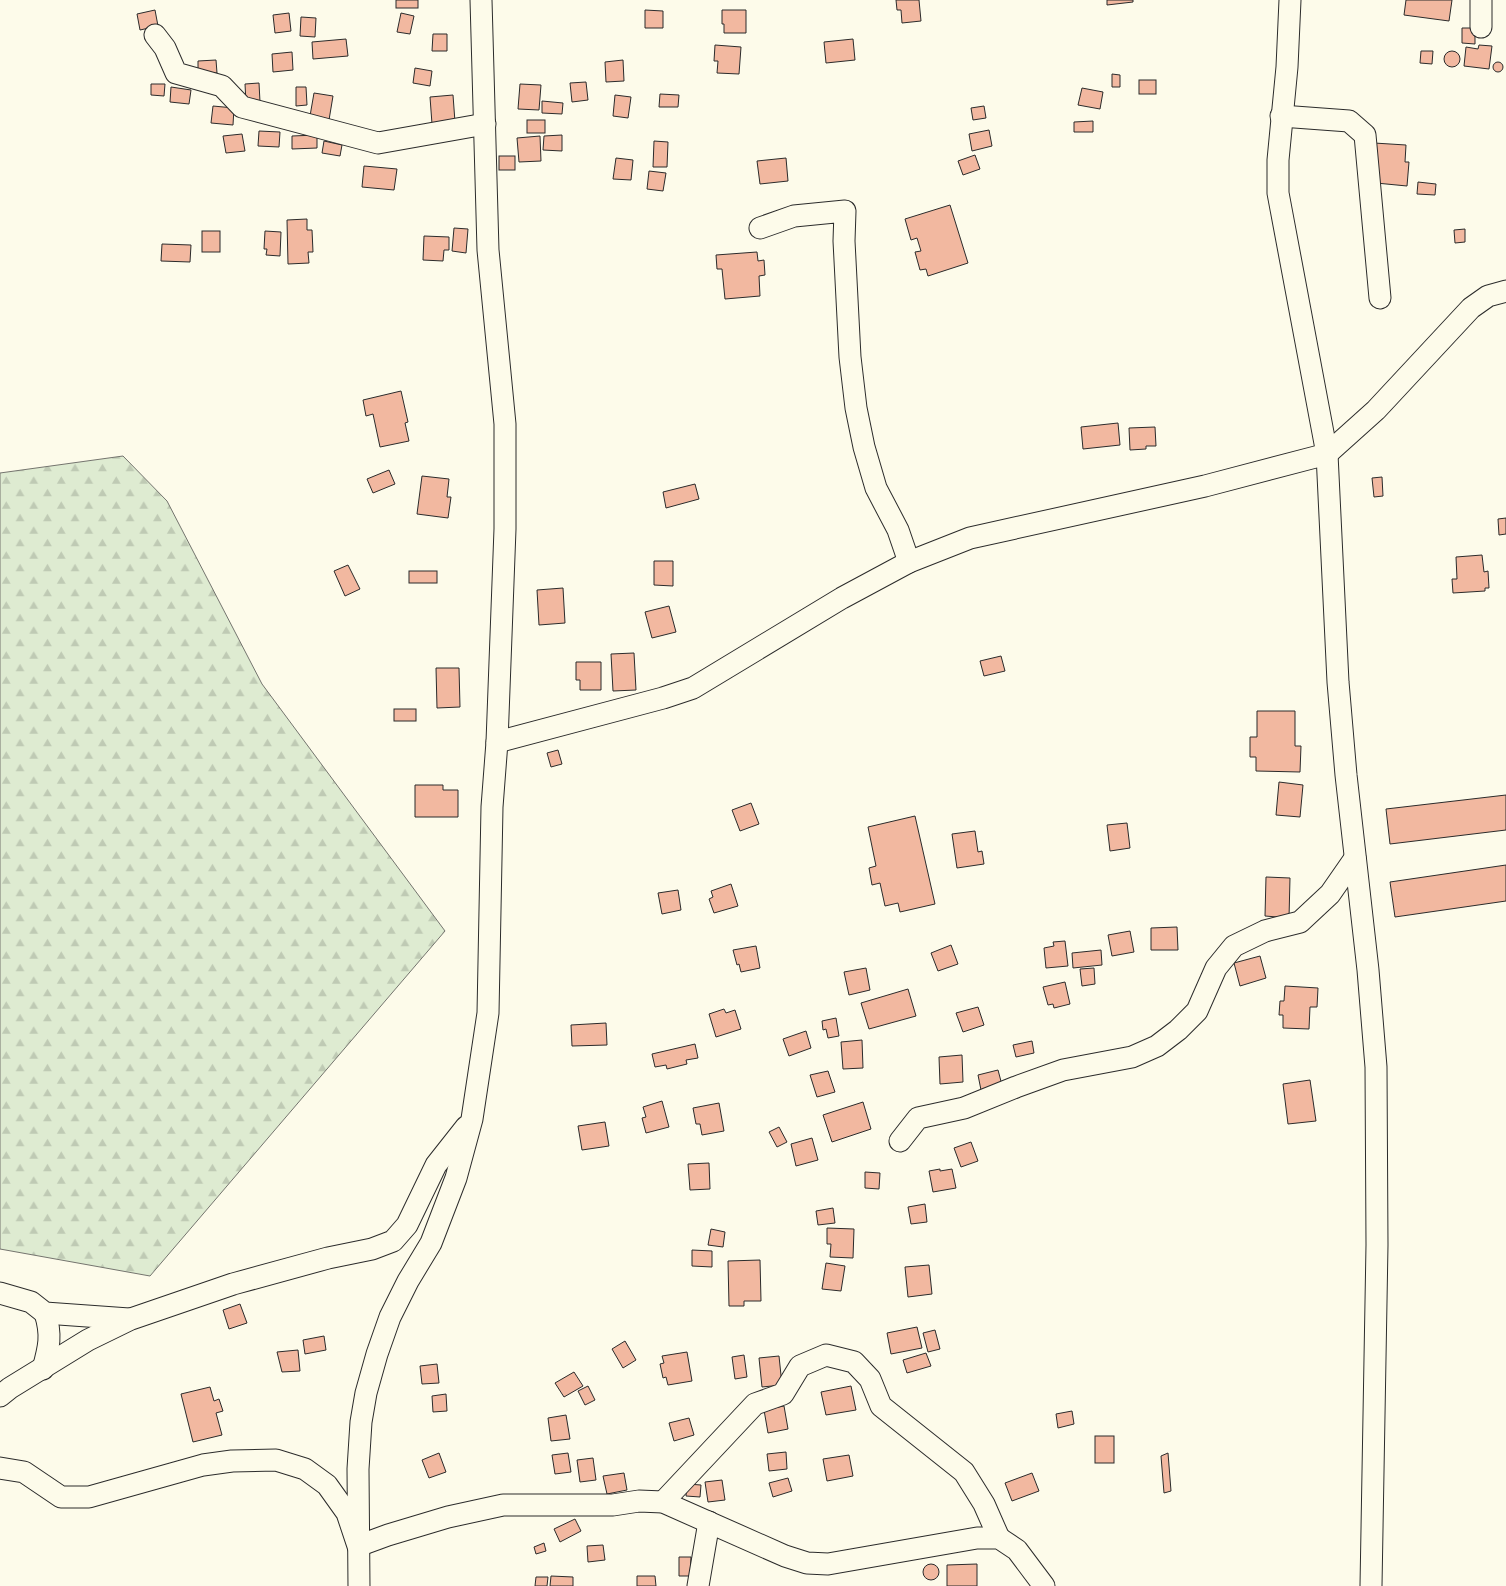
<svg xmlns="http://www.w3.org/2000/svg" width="1506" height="1586" font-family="Rubik,sans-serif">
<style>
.forest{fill:url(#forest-firs);stroke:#74746e}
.building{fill:#f2b8a0;stroke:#2b2b2b}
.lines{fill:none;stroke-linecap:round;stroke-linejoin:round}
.minor-casing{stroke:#2b2b2b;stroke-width:23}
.minor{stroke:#fdfbea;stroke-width:21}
</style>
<defs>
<pattern id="forest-firs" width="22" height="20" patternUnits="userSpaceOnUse" patternTransform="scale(1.25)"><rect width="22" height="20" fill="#deebd1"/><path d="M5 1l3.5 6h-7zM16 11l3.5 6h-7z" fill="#bfcab4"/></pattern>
</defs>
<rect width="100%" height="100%" fill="#fdfbea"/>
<polygon class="forest" points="123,456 167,501 262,684 445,931 150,1276 0,1249 0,473"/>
<g class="building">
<rect x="396" y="0" width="22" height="8"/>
<polygon points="896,0 919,0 921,21 902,23 901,10 897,10"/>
<polygon points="1107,0 1133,0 1133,2 1107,5"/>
<polygon points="1406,0 1452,0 1449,21 1404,15"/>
<polygon points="155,10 158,26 140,30 137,14"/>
<polygon points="645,10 663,11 663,28 645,28"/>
<polygon points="722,10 746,10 746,33 724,33 724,24 722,24"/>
<polygon points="289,13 291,31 275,33 273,15"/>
<polygon points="401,13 414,16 410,34 397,32"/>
<polygon points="301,17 316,18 315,37 300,36"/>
<polygon points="1462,28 1475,28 1475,44 1462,43"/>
<polygon points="433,34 447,34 447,51 432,51"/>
<polygon points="346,39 348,56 313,59 312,42"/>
<polygon points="853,39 855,60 826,63 824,42"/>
<polygon points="715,45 741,47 739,74 717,73 718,61 714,61"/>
<polygon points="1479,45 1492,46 1489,69 1464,66 1466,47 1478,49"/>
<polygon points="1421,51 1433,51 1432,64 1420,63"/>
<circle cx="1452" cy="59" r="8"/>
<polygon points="292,52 293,70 273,72 272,54"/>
<polygon points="216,60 217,73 198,74 198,61"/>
<polygon points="623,60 624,81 606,82 605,62"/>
<circle cx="1498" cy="67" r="5"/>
<polygon points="415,68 432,71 430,86 413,83"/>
<polygon points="1112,74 1120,75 1120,87 1112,87"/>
<rect x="1139" y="80" width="17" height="14"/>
<polygon points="586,82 588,100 572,102 570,83"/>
<polygon points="259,83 260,102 246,103 245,84"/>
<polygon points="151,84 165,84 164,96 151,95"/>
<polygon points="520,84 541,85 539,110 518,109"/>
<polygon points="171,87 191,90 189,104 170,102"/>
<polygon points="296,87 306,87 307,105 296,106"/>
<polygon points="1082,88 1103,92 1100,109 1078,105"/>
<polygon points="314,93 333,96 329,120 310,116"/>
<polygon points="660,94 679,95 678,107 659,107"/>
<polygon points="453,95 455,122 432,124 430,97"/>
<polygon points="615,95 631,97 628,118 613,116"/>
<polygon points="542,101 563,103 562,114 542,113"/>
<polygon points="213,106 234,108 233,125 211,123"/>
<polygon points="984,106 986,118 973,120 971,108"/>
<rect x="527" y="120" width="18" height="13"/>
<polygon points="1093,121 1093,132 1074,132 1074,122"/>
<polygon points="989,130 992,146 972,151 969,134"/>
<polygon points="259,131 280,132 279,147 258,146"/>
<polygon points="242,134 245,151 226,153 223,136"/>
<polygon points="317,135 317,148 292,149 292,136"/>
<polygon points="562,135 562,151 543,150 544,136"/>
<polygon points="540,136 541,161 519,162 517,138"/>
<polygon points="324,141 342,145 340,156 322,153"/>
<polygon points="654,141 668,142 667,167 653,167"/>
<polygon points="1374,143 1406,145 1405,162 1409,162 1407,186 1376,183"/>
<polygon points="975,155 980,169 963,175 958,161"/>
<rect x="499" y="156" width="16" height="14"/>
<polygon points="616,158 633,160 631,180 613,179"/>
<polygon points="786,158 788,181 760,184 757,161"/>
<polygon points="364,166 397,169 394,190 362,187"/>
<polygon points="649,171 666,173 663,191 647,189"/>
<polygon points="1418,182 1436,184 1435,195 1417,194"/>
<polygon points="950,205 968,263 928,276 926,269 920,270 915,252 921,251 917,238 911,240 905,219"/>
<polygon points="307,219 307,230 312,230 313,252 308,252 309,263 288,264 287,220"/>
<polygon points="454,228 468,229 466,253 452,251"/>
<polygon points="1465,229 1465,242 1455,243 1454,230"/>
<rect x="202" y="231" width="18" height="21"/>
<polygon points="265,231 281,232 280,256 266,255 267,249 264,249"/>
<polygon points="424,236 449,237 449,250 444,250 443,261 423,260"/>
<polygon points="162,244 191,245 190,262 161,261"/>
<polygon points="757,252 758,261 764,260 765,275 759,276 760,296 725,299 722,269 717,269 716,255"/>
<polygon points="401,391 408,422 405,423 409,441 380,447 373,414 366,416 363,400"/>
<polygon points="1118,423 1120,445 1083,449 1081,427"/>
<polygon points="1155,427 1156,446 1146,446 1146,449 1130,450 1129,428"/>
<polygon points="389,470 395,484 373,493 367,479"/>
<polygon points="422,476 449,479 447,497 451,497 448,518 417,514"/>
<polygon points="1382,477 1383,496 1374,497 1372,478"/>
<polygon points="695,484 699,499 666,508 663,492"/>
<polygon points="1506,518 1506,534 1499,535 1498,519"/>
<polygon points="1482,555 1484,572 1488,571 1489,588 1485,588 1485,591 1453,593 1452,579 1457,579 1456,557"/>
<polygon points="654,561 673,561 673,586 654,585"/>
<polygon points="348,565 360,589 345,596 334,571"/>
<rect x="409" y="571" width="28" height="12"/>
<polygon points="563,588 565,623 539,625 537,590"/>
<polygon points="669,606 676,632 652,638 645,612"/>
<polygon points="634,653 636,690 613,691 611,654"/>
<polygon points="1001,656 1005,671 984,676 980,661"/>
<polygon points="576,662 601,662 601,690 580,690 580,680 576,680"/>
<polygon points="436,668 459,668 460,707 437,708"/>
<rect x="394" y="709" width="22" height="12"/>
<polygon points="1257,711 1295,711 1295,746 1301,746 1300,772 1256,771 1256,757 1250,757 1250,737 1257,737"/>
<polygon points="558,750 562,764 551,767 547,753"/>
<polygon points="1279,782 1303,785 1300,817 1276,815"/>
<polygon points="415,785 443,785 443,790 458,790 458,817 415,817"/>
<polygon points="1506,795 1506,830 1390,844 1386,809"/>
<polygon points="751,803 759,824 740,831 732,810"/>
<polygon points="915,816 935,904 900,912 898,903 885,906 880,883 872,885 869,868 876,866 868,827"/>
<polygon points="1127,823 1130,848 1110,851 1107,825"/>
<polygon points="975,831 978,852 982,851 984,864 957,868 952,834"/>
<polygon points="1506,865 1506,901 1395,917 1390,882"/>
<polygon points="1266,877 1290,878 1289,918 1265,916"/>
<polygon points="731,884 738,906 714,913 709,899 713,897 711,891"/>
<polygon points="678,890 681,910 662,914 658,893"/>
<polygon points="1177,927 1178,950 1151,950 1151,928"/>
<polygon points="1130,931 1134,952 1112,956 1108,935"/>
<polygon points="1065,941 1068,966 1046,968 1044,948 1054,946 1053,942"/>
<polygon points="951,945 958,964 938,971 931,953"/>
<polygon points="756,946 760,968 741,972 739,964 737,965 733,950"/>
<polygon points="1101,950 1102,965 1073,968 1072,953"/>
<polygon points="1260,956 1266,978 1240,986 1234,963"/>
<polygon points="866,968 870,990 849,995 844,972"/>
<polygon points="1094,968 1095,984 1082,986 1080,969"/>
<polygon points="1065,982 1070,1004 1054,1008 1053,1004 1048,1005 1043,987"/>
<polygon points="1285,986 1318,988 1317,1007 1310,1007 1309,1029 1283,1028 1283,1015 1279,1015 1280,1001 1284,1001"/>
<polygon points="908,989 916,1016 869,1029 861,1003"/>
<polygon points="978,1007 984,1025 963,1032 956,1013"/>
<polygon points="724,1009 726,1013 735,1010 741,1029 716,1037 709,1014"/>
<polygon points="836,1018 839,1036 828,1038 826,1029 823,1030 822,1021"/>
<polygon points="606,1023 607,1045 572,1046 571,1025"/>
<polygon points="806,1031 811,1048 789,1056 783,1039"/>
<polygon points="862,1040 863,1068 843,1069 841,1042"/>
<polygon points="1032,1041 1034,1053 1016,1057 1013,1045"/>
<polygon points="695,1044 698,1058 686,1060 687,1064 667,1069 666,1065 655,1067 652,1054"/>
<polygon points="962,1055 963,1082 940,1084 939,1057"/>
<polygon points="998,1070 1002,1085 981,1090 978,1075"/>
<polygon points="828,1071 835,1092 817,1097 810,1075"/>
<polygon points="1310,1080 1316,1121 1288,1124 1283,1084"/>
<polygon points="662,1101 669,1127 646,1133 642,1118 646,1117 643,1107"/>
<polygon points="863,1102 871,1129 832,1142 823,1115"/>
<polygon points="719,1103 724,1131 702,1135 700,1124 696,1124 693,1108"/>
<polygon points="605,1122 609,1146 582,1150 578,1126"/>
<polygon points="779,1127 787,1142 777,1147 769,1132"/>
<polygon points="812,1138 818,1160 796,1166 791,1144"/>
<polygon points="971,1142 978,1161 961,1167 954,1148"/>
<polygon points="709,1163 710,1189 690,1190 688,1164"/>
<polygon points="940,1169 940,1171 952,1169 956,1188 933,1192 929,1171"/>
<polygon points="865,1172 880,1173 879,1189 865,1188"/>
<polygon points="925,1204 927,1222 911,1224 908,1207"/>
<polygon points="833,1208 835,1223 818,1225 816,1211"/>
<polygon points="827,1228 854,1229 853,1258 830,1257 831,1244 827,1244"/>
<polygon points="711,1229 725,1232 723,1247 708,1245"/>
<polygon points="692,1250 712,1251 712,1267 692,1266"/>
<polygon points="760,1260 761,1301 744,1301 744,1306 729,1306 728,1261"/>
<polygon points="826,1263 845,1266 841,1291 822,1289"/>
<polygon points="929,1265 932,1294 908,1297 905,1267"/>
<polygon points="240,1304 247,1323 229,1329 223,1310"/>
<polygon points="917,1327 922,1348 891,1354 887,1333"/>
<polygon points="935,1330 940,1349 928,1352 923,1333"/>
<polygon points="324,1336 326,1350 305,1354 303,1340"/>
<polygon points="625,1341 636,1360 623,1368 612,1349"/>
<polygon points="298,1350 300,1371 282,1372 277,1352"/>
<polygon points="687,1352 692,1381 668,1385 666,1377 663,1378 660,1364 664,1363 662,1356"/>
<polygon points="926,1353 931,1366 907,1373 903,1360"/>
<polygon points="744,1355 747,1377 735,1379 732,1357"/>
<polygon points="779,1356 782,1385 762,1387 759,1358"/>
<polygon points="437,1364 439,1383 422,1384 420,1366"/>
<polygon points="574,1372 583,1386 564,1397 555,1383"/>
<polygon points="588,1386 595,1400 585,1405 578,1391"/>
<polygon points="851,1386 856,1410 826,1415 821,1392"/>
<polygon points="210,1387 214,1401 219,1399 223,1411 216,1413 222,1435 193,1442 181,1394"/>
<polygon points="446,1394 447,1411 433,1412 432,1396"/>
<polygon points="784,1406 788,1429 768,1433 764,1410"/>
<polygon points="1072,1411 1074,1424 1058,1428 1056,1414"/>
<polygon points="566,1415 570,1439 551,1441 548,1418"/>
<polygon points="689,1418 694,1435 674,1441 669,1423"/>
<rect x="1095" y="1436" width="19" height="27"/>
<polygon points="786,1452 787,1469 769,1471 767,1454"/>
<polygon points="439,1453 446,1472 429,1478 422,1460"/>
<polygon points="568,1453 571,1472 555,1474 552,1455"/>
<polygon points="1168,1453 1171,1491 1164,1493 1161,1456"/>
<polygon points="849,1455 853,1476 827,1481 823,1459"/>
<polygon points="593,1458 596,1480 580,1482 577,1460"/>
<polygon points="624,1473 627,1490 607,1494 603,1476"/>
<polygon points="1032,1473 1039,1491 1012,1501 1005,1483"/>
<polygon points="788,1478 792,1491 773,1497 769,1483"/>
<polygon points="722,1480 725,1500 708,1502 705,1482"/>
<polygon points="687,1484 701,1485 700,1497 686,1496"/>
<polygon points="575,1519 581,1531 560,1542 554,1529"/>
<polygon points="544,1543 546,1551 536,1554 534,1547"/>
<polygon points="603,1545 605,1560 588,1562 587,1546"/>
<polygon points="679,1557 691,1557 690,1576 679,1576"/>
<polygon points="977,1564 977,1586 947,1586 947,1565"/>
<circle cx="931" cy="1572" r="8"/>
<polygon points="551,1576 573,1577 573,1586 550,1586"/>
<polygon points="637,1576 655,1576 656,1586 637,1586"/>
<polygon points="536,1577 548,1577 547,1586 535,1586"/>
</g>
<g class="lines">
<g class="minor-casing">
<g id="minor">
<polyline points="1290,0 1287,67 1278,160 1278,193 1327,454 1338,682 1346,775 1368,970 1376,1067 1377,1245 1371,1586"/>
<polyline points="1481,27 1481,0"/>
<polyline points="155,35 165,48 176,73 222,86 242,107 378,143 485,124"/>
<polyline points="1281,116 1349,121 1365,135 1380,298"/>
<polyline points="760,228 794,216 845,211 844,241 850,357 856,408 864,447 876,488 898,530 909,562"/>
<polyline points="497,742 663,698 693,688 842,598 909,562 970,538 1205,486 1327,454 1376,410 1471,308 1488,296 1506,291"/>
<polyline points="900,1141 918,1118 964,1108 1016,1087 1063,1070 1132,1057 1157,1046 1178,1030 1197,1011 1216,968 1234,946 1265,931 1300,922 1330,894 1355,858"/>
<polyline points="0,1293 31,1302 45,1313 129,1319"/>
<path d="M43 1369C49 1347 52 1335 45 1313"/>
<polyline points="0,1396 10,1388 88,1340 131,1319 233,1284 328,1258 372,1249 393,1241 407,1225 436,1165 466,1127"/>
<polyline points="0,1468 24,1472 61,1497 89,1497 203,1465 232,1461 276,1460 305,1469 327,1485 347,1513 358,1546 388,1535 448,1517 503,1505 613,1505 639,1501 663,1502 785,1556 807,1563 828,1564 977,1538 999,1538 1017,1550 1044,1586"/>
<polyline points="663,1502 755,1404 783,1394 800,1366 826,1355 854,1362 870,1379 881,1406 964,1472 984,1504 999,1538"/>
<polyline points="359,1586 358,1469 361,1422 366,1393 377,1354 390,1317 408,1281 431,1243 456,1178 472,1119 488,1013 492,807 497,742 505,529 505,424 488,250 481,0"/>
<polyline points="698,1586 709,1522"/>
</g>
</g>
<use href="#minor" class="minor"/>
</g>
</svg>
